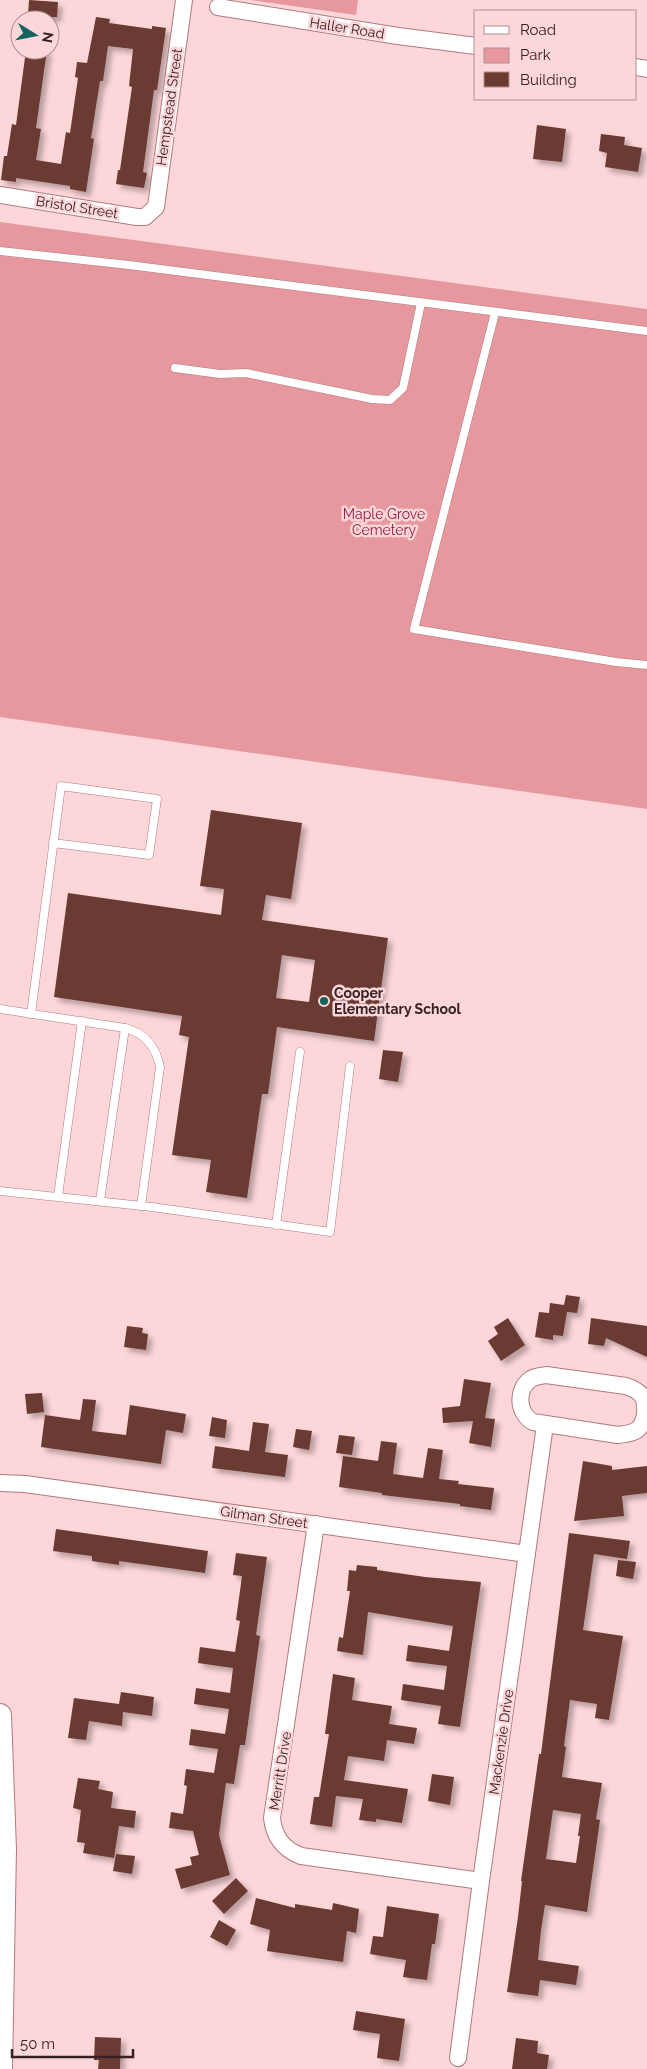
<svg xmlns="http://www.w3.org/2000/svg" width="647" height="2069" font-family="Raleway,sans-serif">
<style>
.green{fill:#e7989f}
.building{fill:#6b3b30;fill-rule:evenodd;filter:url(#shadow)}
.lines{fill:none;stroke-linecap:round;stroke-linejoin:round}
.lane-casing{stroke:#b2797e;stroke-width:9}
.street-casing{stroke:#b2797e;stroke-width:18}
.secondary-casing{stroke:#b2797e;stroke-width:24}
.lane{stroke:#fff;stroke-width:8}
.street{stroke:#fff;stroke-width:16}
.secondary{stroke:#fff;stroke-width:22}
.poi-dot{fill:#136361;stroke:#fcd6d8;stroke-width:2}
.labels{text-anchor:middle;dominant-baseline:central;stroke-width:5;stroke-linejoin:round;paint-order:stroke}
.street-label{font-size:14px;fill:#382123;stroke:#fcd6d8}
.park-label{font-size:14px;fill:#931f3a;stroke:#fcd6d8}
.poi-label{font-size:14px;font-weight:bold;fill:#382123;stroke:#fcd6d8;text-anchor:start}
</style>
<defs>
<filter id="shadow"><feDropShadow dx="4.5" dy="4.5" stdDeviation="2.5" flood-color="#0004"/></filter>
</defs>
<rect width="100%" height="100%" fill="#fcd6d8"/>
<g class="green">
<polygon points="251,0 358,0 356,15"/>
<polygon points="0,222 647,309 647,809 0,717"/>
</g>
<g class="building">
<polygon points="29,0 58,2 57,17 52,17 52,20 30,20 31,16 28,15"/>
<polygon points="96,17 110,19 109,23 152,29 152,26 166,28 157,90 154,90 143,172 147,173 144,188 116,184 118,170 120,170 132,87 129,86 133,49 108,46 103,81 100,81 91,138 94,139 86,192 70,189 70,186 16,178 16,182 1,180 4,156 7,156 12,124 16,125 26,50 47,50 36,128 41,129 36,160 61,164 66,132 70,133 78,78 75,77 77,62 87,63"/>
<polygon points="537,125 566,129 562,162 533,159"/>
<polygon points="601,134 625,137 624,145 642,148 638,172 605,167 607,153 599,151"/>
<path d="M211 810 302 823 291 899 266 895 262 920 388 938 374 1041 277 1027 268 1094H262L247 1198 206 1192 211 1160 172 1155 189 1037 179 1035 182 1016 54 997 68 893 221 915 224 889 200 886ZM282 955 315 960 309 1002 276 998Z"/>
<polygon points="383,1050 403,1052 398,1082 379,1079"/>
<polygon points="566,1295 580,1297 577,1313 567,1312 563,1336 553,1335 553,1340 535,1337 539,1312 549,1313 550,1303 564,1305"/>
<polygon points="508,1318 525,1345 501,1361 488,1341 498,1334 494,1327"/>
<polygon points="591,1318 647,1326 647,1357 606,1338 604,1346 588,1344"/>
<polygon points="127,1326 143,1328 142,1333 148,1334 146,1350 124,1347"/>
<polygon points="464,1379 491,1383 485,1418 495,1419 491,1447 469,1443 473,1421 443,1423 442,1408 460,1406"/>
<polygon points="42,1393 44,1412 27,1414 25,1394"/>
<polygon points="83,1399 96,1400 92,1431 126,1435 130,1405 186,1414 183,1433 166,1430 161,1464 41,1447 45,1415 80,1420"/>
<polygon points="212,1417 227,1420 225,1438 209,1436"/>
<polygon points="253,1422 269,1424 265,1452 288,1455 285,1477 212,1468 215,1446 249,1451"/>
<polygon points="296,1429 312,1431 309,1450 293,1447"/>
<polygon points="339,1435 355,1437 352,1455 336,1453"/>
<polygon points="381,1441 397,1443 393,1474 423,1478 428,1448 443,1450 439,1479 459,1481 458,1484 494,1488 491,1510 460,1506 460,1504 382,1495 382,1493 339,1487 343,1456 378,1461"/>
<polygon points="583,1461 612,1466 612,1470 647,1466 647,1493 622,1496 624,1516 574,1521"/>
<polygon points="56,1529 208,1551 205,1573 119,1561 119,1565 92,1561 92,1556 53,1551"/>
<path d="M569 1533 630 1541 627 1559 594 1554 583 1630 623 1636 609 1720 595 1718 597 1704 570 1700 564 1746 566 1747 562 1777 602 1783 596 1819 600 1820 587 1912 545 1905 541 1930 538 1960 579 1966 576 1985 540 1980 538 1996 507 1992 518 1917 522 1881H521L539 1754H541ZM553 1810 581 1814 578 1836H580L576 1863 546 1859Z"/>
<polygon points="236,1553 267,1557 256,1635 260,1636 245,1745 240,1745 234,1784 226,1783 219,1835 230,1875 181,1889 175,1869 192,1865 190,1857 199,1855 193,1831 169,1828 171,1812 183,1814 187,1786 184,1785 186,1769 214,1773 218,1749 189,1745 191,1729 225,1734 229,1709 194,1704 196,1688 230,1693 233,1668 198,1663 200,1647 235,1652 240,1621 236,1620 242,1576 233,1575"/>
<polygon points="618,1560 636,1562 633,1579 616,1576"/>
<polygon points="357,1565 377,1567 377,1570 425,1577 481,1582 460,1727 438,1724 441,1706 401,1700 403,1684 444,1690 447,1666 406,1661 408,1645 449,1651 453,1626 368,1612 363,1655 337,1651 339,1637 343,1638 350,1591 347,1591 349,1570 356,1571"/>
<polygon points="333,1674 355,1678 352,1700 392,1706 389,1724 417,1728 414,1744 387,1740 384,1761 348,1756 344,1780 408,1789 402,1823 376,1819 376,1822 359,1820 363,1799 336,1796 332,1827 310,1824 314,1797 319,1797 329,1734 325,1734"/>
<polygon points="121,1692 154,1697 152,1716 123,1712 122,1726 89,1721 86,1740 68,1738 74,1698 119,1704"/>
<polygon points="432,1774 454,1777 450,1805 428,1801"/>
<polygon points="78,1778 100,1781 98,1789 113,1792 111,1808 136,1811 134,1828 119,1826 114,1858 83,1853 85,1843 77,1842 81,1810 73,1808"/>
<polygon points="116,1854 135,1856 132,1874 113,1871"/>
<polygon points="236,1878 248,1891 224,1914 212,1901"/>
<polygon points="256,1898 295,1908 295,1904 332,1910 333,1903 359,1909 356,1933 347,1931 343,1962 267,1951 270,1930 250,1924"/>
<polygon points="387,1906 439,1914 435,1944 432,1944 427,1980 403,1977 406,1960 370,1954 373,1936 383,1937"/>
<polygon points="219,1920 236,1930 227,1946 210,1937"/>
<polygon points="356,2011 405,2019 399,2061 377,2058 380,2034 353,2030"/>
<polygon points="95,2037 121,2038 120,2069 98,2069 99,2060 94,2060"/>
<polygon points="516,2038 538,2041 537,2053 549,2055 547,2069 512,2069"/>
</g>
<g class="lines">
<g class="lane-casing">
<g id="lane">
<polyline points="0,251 129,265 647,331"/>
<polyline points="495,313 414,629 616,662 647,665"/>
<polyline points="175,368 220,374 246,373 372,399 390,400 403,388 421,303"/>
<path d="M0 1009 125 1028C145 1033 156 1047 160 1067L141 1206"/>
<path d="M31 1014C41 938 51 862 61 786L157 799 149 855 53 843"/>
<polyline points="0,1191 152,1207 330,1232 350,1066"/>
<polyline points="58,1196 82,1021"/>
<polyline points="100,1201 125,1028"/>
<polyline points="276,1225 300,1052"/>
</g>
</g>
<g class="street-casing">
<g id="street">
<polyline points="218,7 398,36 476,46"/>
<polyline points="636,67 647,69"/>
<polyline points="0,195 137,217 145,217 156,207 184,0"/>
<path d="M546 1375 626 1386C632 1388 639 1391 643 1397 647 1407 646 1423 637 1430 631 1434 624 1434 618 1435L533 1422C517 1413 516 1389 531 1379 536 1376 541 1376 546 1375Z"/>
<polyline points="0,1483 25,1484 527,1554"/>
<path d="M316 1524 272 1818C274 1837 283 1849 301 1856L481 1881"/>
<polyline points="458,2058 481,1881 545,1425"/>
</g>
</g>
<g class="secondary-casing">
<polyline id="secondary" points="0,1715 5,1849 1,2069"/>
</g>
<use href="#lane" class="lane"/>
<use href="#street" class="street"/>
<use href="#secondary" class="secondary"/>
</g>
<circle class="poi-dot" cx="324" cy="1001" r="5"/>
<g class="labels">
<g class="street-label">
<text transform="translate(347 28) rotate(9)">Haller Road</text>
<text transform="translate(169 107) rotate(-82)">Hempstead Street</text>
<text transform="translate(77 207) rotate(9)">Bristol Street</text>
<text transform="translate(264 1517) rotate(8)">Gilman Street</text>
<text transform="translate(501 1742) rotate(-82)">Mackenzie Drive</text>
<text transform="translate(280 1771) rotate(-81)">Merritt Drive</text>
</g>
<g class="park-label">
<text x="384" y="514">Maple Grove<tspan x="384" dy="16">Cemetery</tspan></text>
</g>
<g class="poi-label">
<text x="334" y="993">Cooper<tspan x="334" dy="16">Elementary School</tspan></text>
</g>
</g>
<rect x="474" y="10" width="162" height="90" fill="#fcd6d8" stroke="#ae8e90"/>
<rect x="484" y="26" width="25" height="8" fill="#ffffff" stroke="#ae8e90"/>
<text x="520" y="35" font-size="15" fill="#382123">Road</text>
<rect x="484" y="48" width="25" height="15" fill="#e7989f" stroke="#ae8e90"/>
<text x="520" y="60" font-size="15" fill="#382123">Park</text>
<rect x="484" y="72" width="25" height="15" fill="#6b3b30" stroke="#ae8e90"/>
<text x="520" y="85" font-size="15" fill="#382123">Building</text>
<g transform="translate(35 35) rotate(100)"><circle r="24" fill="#fcd6d8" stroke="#ae8e90"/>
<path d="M0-4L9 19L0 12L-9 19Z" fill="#136361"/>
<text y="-8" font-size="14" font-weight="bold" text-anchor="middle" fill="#382123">N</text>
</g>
<path d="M12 2049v8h121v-8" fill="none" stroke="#382123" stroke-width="2.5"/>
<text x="20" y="2049" font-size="15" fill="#382123" stroke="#fcd6d8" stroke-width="4" paint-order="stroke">50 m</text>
</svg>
